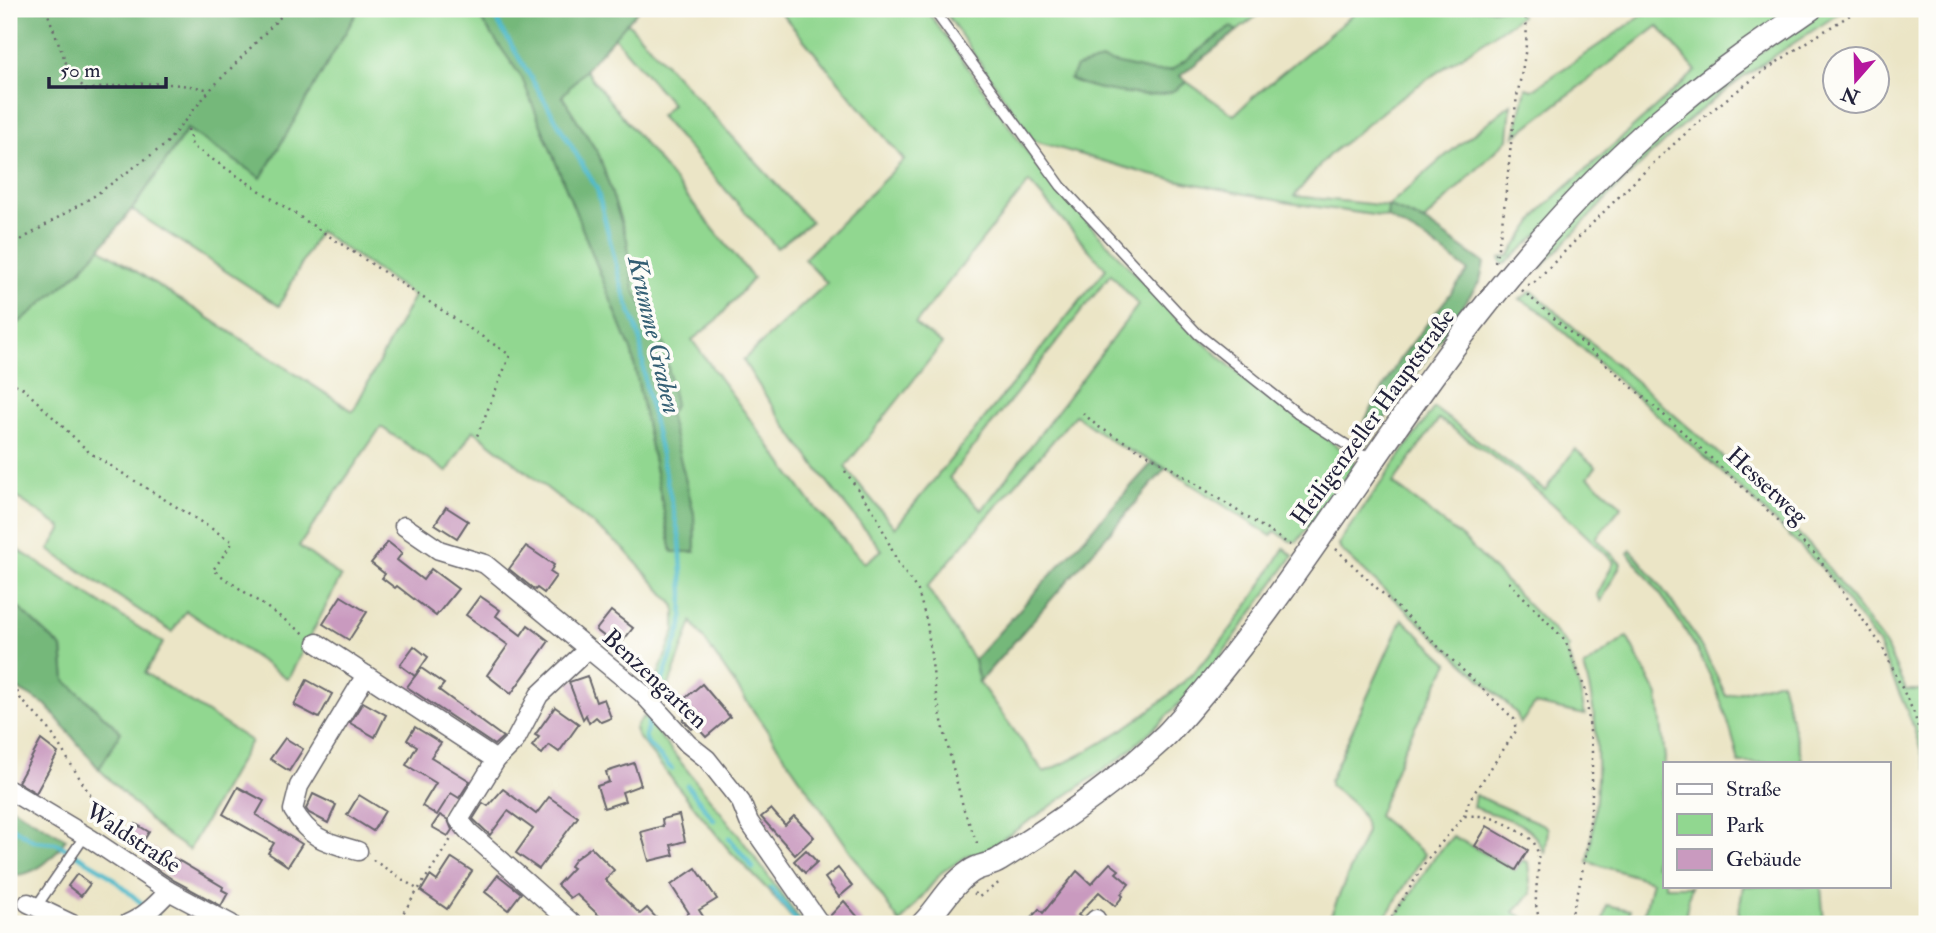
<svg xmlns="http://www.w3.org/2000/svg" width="1936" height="933" font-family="'IM FELL Double Pica',serif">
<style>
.green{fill:#91d790;stroke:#5a7c66;stroke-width:2;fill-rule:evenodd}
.forest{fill:#74b87a;stroke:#4b6d5a;stroke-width:2}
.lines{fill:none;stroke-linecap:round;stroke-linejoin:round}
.stream{stroke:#4fbaca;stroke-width:4.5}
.building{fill:#c99abf}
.service-casing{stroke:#68666c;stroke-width:12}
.minor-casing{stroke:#68666c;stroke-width:21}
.tertiary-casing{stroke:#68666c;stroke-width:26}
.path{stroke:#68666c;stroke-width:2.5;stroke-dasharray:2 5;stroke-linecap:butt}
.service{stroke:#fff;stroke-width:9}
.minor{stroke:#fff;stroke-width:18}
.tertiary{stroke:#fff;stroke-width:23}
.labels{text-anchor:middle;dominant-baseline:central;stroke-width:7;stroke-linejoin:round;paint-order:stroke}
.street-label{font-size:24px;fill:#22223b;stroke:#fdfcf7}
.water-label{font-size:26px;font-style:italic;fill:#345f74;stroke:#fdfcf7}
</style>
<rect width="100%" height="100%" fill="#fdfcf7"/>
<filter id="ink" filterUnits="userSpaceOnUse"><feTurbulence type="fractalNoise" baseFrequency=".0143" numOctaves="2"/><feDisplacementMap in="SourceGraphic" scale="14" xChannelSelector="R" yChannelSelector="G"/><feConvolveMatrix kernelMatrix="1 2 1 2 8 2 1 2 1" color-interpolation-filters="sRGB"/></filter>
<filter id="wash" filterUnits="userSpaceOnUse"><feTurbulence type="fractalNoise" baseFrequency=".00686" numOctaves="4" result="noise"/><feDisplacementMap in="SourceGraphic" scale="28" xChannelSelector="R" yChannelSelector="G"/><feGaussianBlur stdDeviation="1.57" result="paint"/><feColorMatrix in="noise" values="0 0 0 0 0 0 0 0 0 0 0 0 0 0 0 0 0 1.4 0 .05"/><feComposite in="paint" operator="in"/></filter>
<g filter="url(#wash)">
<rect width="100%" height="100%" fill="#ebe5c6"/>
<g class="green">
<path d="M359 9H474L522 78 632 353 672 552 695 551 694 514 668 413 664 345 634 289 627 240 599 155 562 96 585 70 753 278 717 320 692 340 812 504 864 563 882 550C831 489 784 428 743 360L827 283 804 259 904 160 778 9H926L1041 171 1170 312 1230 366 1354 459 1353 468 1297 542 1290 541 1275 531 1271 536 1166 468 1117 445 1075 415 927 587 974 660 979 682 1044 772C1095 751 1156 711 1196 670 1231 634 1258 591 1284 548L1293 556 1207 675 1162 721 1121 758 975 858 971 854 942 872 900 923 692 622 663 702 652 691 675 630V606L623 548 473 430 447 472 381 427 299 546 341 577 288 679 186 611 172 632 49 550 62 528 9 492V331L82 269 100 248 353 411 414 296 319 231 279 306 132 210 188 129 261 177ZM1029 182 1106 269 895 528 845 467 942 344 915 324ZM1111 274 1138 305 982 510 949 478Z"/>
<path d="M943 9H1266L1237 31 1231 27 1172 70 1154 72 1117 65 1070 79C1085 88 1149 95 1168 92 1174 91 1182 85 1187 82L1234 115 1252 98 1360 9H1518L1521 16 1398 99 1328 156 1294 196 1388 206 1445 156 1511 104 1508 139 1424 221 1389 207 1387 217 1290 203 1151 175 1034 141Z"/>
<polygon points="1652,9 1793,9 1505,264 1502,264 1500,258 1509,256 1542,209 1696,71 1658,26 1515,136 1526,88 1532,90"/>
<path d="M1822 9H1846C1797 41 1747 72 1702 109 1643 158 1591 215 1539 270L1529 262 1595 192 1709 88Z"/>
<polygon points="627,22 811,222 777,248 660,116 672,104 614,37"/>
<polygon points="1532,291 1734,467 1819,555 1886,646 1906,690 1927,690 1927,770 1911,720 1878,644 1824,570 1754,501 1539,310 1520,299"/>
<polygon points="1434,408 1545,490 1575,449 1596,467 1588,477 1622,506 1596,538 1621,564 1601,601 1597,595 1614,562 1553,504 1513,471 1439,419 1393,483 1465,540 1569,647 1567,651 1579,686 1585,715 1535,704 1520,724 1517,714 1502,699 1340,549 1339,544 1342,538"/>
<polygon points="9,544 163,643 145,673 251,741 189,850 161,831 99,769 121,732 65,680 62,648 9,599"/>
<path d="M1631 550C1671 597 1701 639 1726 696L1781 681 1803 763H1739C1720 676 1684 621 1628 553Z"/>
<path d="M1402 619 1449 663 1406 744 1378 816 1425 854 1381 924H1327L1366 832C1366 809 1346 799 1330 785V780Z"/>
<path d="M1627 637 1658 696 1665 758 1655 865 1665 868V886H1691L1684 924H1642L1652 881 1588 862C1599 796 1603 733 1584 667Z"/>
<polygon points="644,716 734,829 803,924 797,924 770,892 729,850 638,737 635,729 638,723"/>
<path d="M1475 795 1544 825 1548 829 1545 854C1532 819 1503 819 1473 807Z"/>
<polygon points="1453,836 1515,870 1522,860 1528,862 1531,894 1514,912 1533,924 1392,924 1433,859"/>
<polygon points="1743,886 1821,886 1824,924 1737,924"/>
<polygon points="1607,905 1630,910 1627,924 1602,924"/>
</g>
<g class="forest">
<path d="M9 9H359L261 178 187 129C155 178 123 225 83 267 60 291 33 310 9 331Z"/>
<polygon points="474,9 639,9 562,96 599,155 627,240 634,289 664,345 675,405 669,414 694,514 695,552 672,552 632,353 522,78"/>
<path d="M1231 27 1237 31 1180 76 1187 82C1181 85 1175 91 1168 93 1145 98 1090 90 1070 79L1076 67 1102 60 1154 72 1172 70Z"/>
<polygon points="1388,206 1424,221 1484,263 1480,281 1367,445 1355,438 1399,360 1468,271 1429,241 1387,217"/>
<polygon points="1152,463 1166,468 979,682 974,660"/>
<polygon points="9,599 62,648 65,680 121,732 99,769 46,705 9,684"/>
<path d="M9 806 66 839C53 859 34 877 9 875Z"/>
</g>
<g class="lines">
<g class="stream">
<polyline points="490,9 597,189 622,288 640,338 645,382 680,540 683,593 682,625 657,696"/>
<polyline points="649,719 645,737 648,744 672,769"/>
<polyline points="687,785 714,820"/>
<polyline points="9,825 34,841 56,843 104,871 147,908"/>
<polyline points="729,838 753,868"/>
<polyline points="771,888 799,924"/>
<polyline points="153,914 165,924"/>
</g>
</g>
<g id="blocks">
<g class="building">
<polygon points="446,507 468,521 457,538 435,524"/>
<polygon points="388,542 402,553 397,560 423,580 431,569 458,589 436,616 397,586 395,588 382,578 385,574 371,563"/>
<polygon points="526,546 554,565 550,572 556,576 544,593 537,588 535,590 509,569"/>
<polygon points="341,596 367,612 349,640 323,624"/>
<polygon points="480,596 500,610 496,616 521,635 528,625 549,641 511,694 487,675 508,645 466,615"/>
<polygon points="611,611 633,628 618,647 596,630"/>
<polygon points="414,646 428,657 415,676 400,665"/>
<polygon points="421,668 444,684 439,690 503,737 494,745 407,687"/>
<polygon points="587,676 596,702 604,699 611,718 601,722 596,717 589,723 586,715 583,719 569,682"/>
<polygon points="307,680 332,694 319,718 294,705"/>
<polygon points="702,684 730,717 706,737 696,726 692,729 683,720 687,717 677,705"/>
<polygon points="363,702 386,715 375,737 350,723"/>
<polygon points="555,707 579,724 559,752 549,745 542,754 532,746 539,737 535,735"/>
<polygon points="415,727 441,743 431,757 470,781 459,798 451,793 437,815 422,806 436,783 406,765 417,746 407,740"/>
<polygon points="285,738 303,749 289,771 270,759"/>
<polygon points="41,740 58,753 36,793 18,782"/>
<polygon points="634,763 641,785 622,792 625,801 604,808 597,786 609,782 606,772"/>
<polygon points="238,787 264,801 256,815 302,844 288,866 268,853 274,843 223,814"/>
<polygon points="503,789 536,814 549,797 578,817 539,869 516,853 533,829 508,811 490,835 473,819 483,803 488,806"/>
<polygon points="313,794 336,805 328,823 309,813 306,809"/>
<polygon points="359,795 385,811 373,831 347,815"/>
<polygon points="771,809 785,825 794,816 814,837 795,855 761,817"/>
<polygon points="440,815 448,820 452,830 448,836 432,827"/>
<polygon points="679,815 685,841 671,845 674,855 649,861 641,832 663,826 662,819"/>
<polygon points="136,824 149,832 141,845 128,838"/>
<polygon points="1487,826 1528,850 1516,870 1475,846"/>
<polygon points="591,847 614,870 605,880 640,914 647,908 662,924 608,924 576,894 570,898 557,885 573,868 570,866 575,859"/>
<polygon points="152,848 181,862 223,887 222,890 228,893 221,906 175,881 145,861"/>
<polygon points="806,850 817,862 805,873 794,861"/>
<polygon points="452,858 472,871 447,909 421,891 430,876 437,881"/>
<polygon points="1110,863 1119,870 1116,873 1129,884 1121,894 1123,896 1115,906 1099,892 1078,915 1082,918 1080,924 1033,924 1035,922 1031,918 1039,909 1043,913 1077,871 1091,884"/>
<polygon points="696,868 717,899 699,910 708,924 689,924 684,916 689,913 671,885"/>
<polygon points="838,868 852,886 839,897 825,878"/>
<polygon points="77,874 90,884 81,896 68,886"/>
<polygon points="498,875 521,893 508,910 485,892"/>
<polygon points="844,901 864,924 838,924 830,916"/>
<polygon points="188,914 202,921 200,924 182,924"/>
</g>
</g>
</g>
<g filter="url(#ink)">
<use href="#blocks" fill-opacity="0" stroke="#68666c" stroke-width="2"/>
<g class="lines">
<g class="service-casing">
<g id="service">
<polyline points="933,9 1061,186 1198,334 1298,414 1372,461"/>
<polyline points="36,907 80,843"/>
</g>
</g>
<g class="minor-casing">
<g id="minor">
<polyline points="404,526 439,550 485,564 642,693 688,744 707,759 741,802 749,822 820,924"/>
<polyline points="317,643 496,760"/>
<polyline points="9,790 91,839 169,891 231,924"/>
<path d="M358 851C326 842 311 840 293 810L299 786 366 675"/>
<polyline points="28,903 72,924"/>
<path d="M127 924C144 917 156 905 169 891"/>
<polyline points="573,924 469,832 459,820 496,760 515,741 539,695 588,649"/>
<polyline points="1091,924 1096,919"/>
</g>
</g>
<g class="tertiary-casing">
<path id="tertiary" d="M923 924C940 907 949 886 970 872 979 865 990 866 999 860 1047 830 1093 799 1136 762 1147 752 1160 742 1170 731 1296 592 1387 424 1507 279 1559 216 1615 156 1679 104 1721 69 1766 39 1810 9"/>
</g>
<g class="path">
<path d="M46 9 69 71 86 90C128 83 169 80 210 90"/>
<polyline points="188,129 192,146 510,355 477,436"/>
<polyline points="9,247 94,196 165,145 210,90 288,9"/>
<path d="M1495 262C1506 213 1508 161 1515 111 1519 76 1532 44 1524 9"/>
<path d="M1528 285 1533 284C1588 228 1642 171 1702 119 1750 78 1806 42 1860 9"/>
<polyline points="1522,290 1674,424 1816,555 1882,646 1914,713 1927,758"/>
<polyline points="9,381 23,388 90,453 233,542 213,570 305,634"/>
<polyline points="1083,413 1097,426 1168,466 1292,546"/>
<polyline points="845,471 876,515 898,563 918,591 927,623 936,695 952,764 964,810 979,848"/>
<polyline points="1336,549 1514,719 1516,731 1470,799 1464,816"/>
<polyline points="1509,582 1565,640 1586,691 1592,752 1592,797 1588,844 1578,891 1569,924"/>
<polyline points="9,672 20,698 49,729 97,806 94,822"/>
<polyline points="373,860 417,889"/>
<polyline points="974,893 979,897 1000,882"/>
<polyline points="9,894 10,895"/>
<polyline points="396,924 453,836"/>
<path d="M1388 924 1426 861 1464 816C1486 815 1493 817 1512 827 1518 831 1531 837 1534 843 1547 864 1525 905 1544 924"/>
</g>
<use href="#service" class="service"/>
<use href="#minor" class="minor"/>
<use href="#tertiary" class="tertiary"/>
</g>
</g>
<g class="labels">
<g class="street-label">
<text transform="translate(1373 417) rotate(-54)">Heiligenzeller Hauptstraße</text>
<text transform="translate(1767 486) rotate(43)">Hessetweg</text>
<text transform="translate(655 679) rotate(43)">Benzengarten</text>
<text transform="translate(133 838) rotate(33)">Waldstraße</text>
</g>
<g class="water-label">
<text transform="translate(654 335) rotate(77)">Krumme Graben</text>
</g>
</g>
<rect width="1936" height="933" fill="none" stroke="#fdfcf7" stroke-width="35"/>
<rect x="1663" y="762" width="228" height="126" fill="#fdfcf7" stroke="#a5a5ac" stroke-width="2"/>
<rect x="1677" y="784" width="35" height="10" fill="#ffffff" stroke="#a5a5ac" stroke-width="2"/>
<text x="1726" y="796" font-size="21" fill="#22223b">Straße</text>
<rect x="1677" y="814" width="35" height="21" fill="#91d790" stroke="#a5a5ac" stroke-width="2"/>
<text x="1726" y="832" font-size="21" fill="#22223b">Park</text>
<rect x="1677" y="849" width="35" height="21" fill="#c99abf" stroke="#a5a5ac" stroke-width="2"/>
<text x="1726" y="866" font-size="21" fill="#22223b">Gebäude</text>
<g transform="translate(1856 80) rotate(200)"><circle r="33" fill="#fdfcf7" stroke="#a5a5ac" stroke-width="2"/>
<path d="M0-5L12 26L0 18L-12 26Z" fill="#b5179e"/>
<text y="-10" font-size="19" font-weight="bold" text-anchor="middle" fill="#22223b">N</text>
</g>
<path d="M49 77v10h117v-10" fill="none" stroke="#22223b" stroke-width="3.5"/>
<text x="60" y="77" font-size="21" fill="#22223b" stroke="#fdfcf7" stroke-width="5" paint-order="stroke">50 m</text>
</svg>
